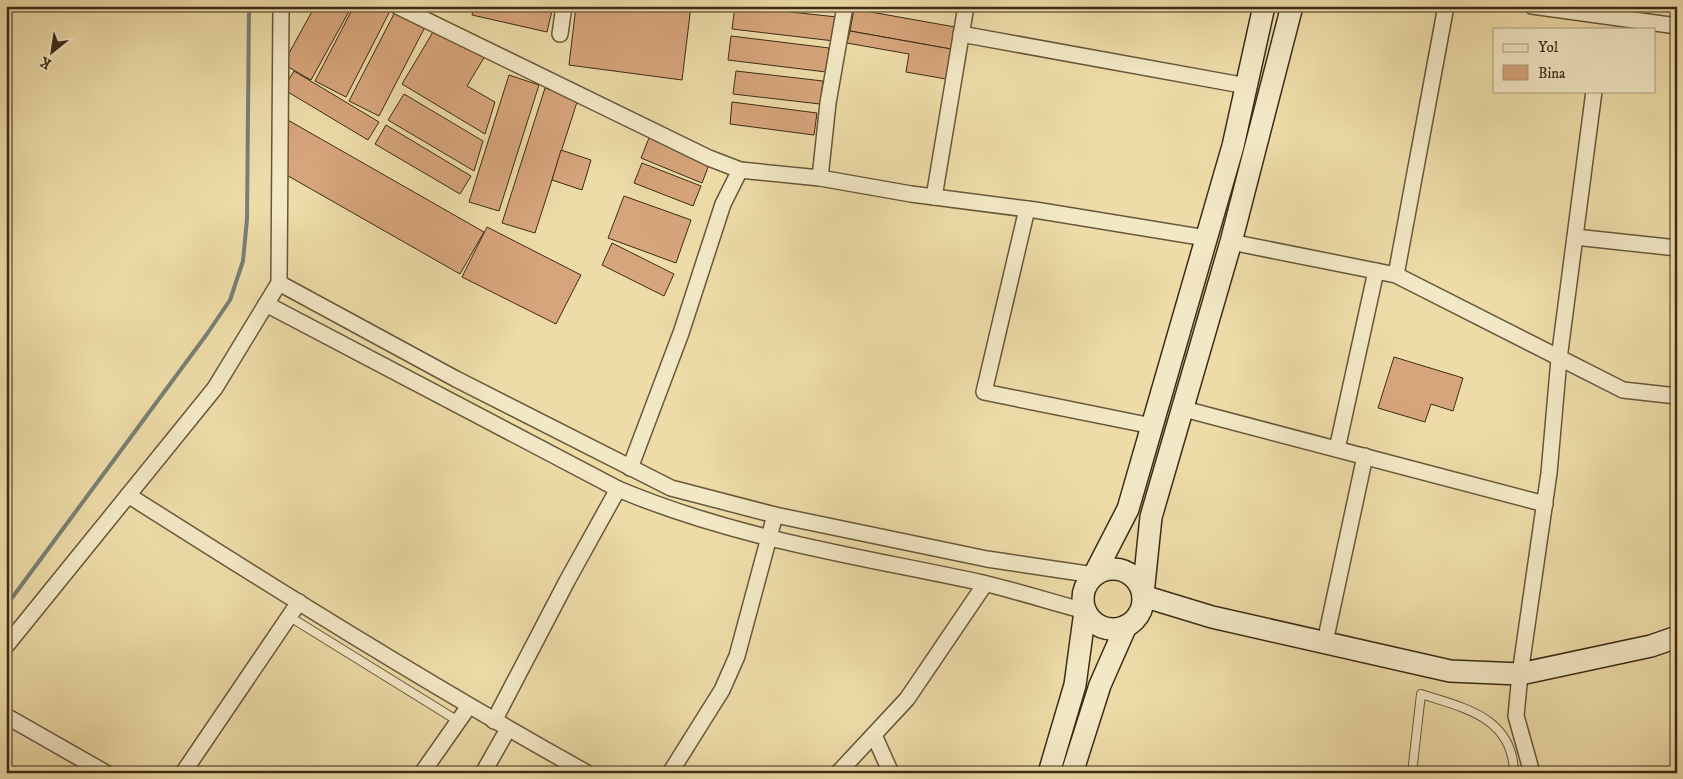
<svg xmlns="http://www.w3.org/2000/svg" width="1683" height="779" font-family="'IM FELL DW Pica',serif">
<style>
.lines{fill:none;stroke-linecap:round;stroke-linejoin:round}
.stream{stroke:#788075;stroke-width:4}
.building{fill:#d7a57b;stroke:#3c2b16}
.lane-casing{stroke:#68573a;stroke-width:10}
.street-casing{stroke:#68573a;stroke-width:18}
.secondary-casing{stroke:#3c2b16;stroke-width:24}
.lane{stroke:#f3e8c6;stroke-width:8}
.street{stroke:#f3e8c6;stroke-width:15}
.secondary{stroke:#f3e8c6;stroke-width:21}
</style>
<rect width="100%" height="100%" fill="#eddca8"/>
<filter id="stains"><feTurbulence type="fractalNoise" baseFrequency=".004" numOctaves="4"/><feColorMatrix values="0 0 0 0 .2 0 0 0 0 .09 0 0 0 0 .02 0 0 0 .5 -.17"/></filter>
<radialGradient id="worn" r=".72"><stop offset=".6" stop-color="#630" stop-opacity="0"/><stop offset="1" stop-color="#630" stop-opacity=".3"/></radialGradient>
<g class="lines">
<polyline class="stream" points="6,606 207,334 230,300 243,261 247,219 249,6"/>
</g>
<g class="building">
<polygon points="315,6 352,6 311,80 283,64"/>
<polygon points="354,6 392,7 346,97 315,81"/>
<polygon points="474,6 553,6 547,32 472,15"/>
<polygon points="576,6 691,6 682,80 569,65"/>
<polygon points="735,6 837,17 834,41 732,29"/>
<polygon points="809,6 838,6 838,10"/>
<polygon points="854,9 955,27 951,49 850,31"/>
<polygon points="396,10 426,25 379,116 349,101"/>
<polygon points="436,27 485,56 467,86 495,102 485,134 402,84"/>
<polygon points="850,31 951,49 946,79 906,72 909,54 847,43"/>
<polygon points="731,36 829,48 826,72 728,60"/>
<polygon points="294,71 379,122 368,140 283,89"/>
<polygon points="736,71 823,81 820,104 733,94"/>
<polygon points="509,75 539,85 499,211 469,202"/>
<polygon points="545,88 578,99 535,233 502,223"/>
<polygon points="404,94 483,141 474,171 388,120"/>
<polygon points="732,102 817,113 814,135 730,124"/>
<polygon points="286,119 484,232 460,274 283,173"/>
<polygon points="386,125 471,176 460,194 375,144"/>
<polygon points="649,138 710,162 702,183 641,158"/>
<polygon points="561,150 591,160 582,190 552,180"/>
<polygon points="642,163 701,186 693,206 634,183"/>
<polygon points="624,196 691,220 676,263 608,238"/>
<polygon points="487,227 581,275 556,324 462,277"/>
<polygon points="612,243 674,274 664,296 602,265"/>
<polygon points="1394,357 1463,378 1453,411 1431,404 1425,422 1378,408"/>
</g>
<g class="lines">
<g class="lane-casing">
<g id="lane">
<polyline points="290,617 458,721"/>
<path d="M1412 773 1421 694C1464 708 1513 717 1514 773"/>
</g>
</g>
<g class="street-casing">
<g id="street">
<polyline points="397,6 709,158 740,170 820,178 911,194 1035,210 1206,238"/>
<polyline points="1532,6 1677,26"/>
<polyline points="560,34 564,6"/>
<polyline points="961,34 1247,86"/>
<polyline points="820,178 828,103 845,6"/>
<polyline points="934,197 966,6"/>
<polyline points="1027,209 984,392 1152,426"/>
<polyline points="1575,237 1677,248"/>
<polyline points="1231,242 1396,275 1623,390 1677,396"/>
<polyline points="1396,275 1446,6"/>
<polyline points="279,283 456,379 671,488 775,515 987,559 1094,575"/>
<path d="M266 304 618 489C737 539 858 556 983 583 1017 591 1051 602 1085 611"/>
<polyline points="1184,409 1545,504"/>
<polyline points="1337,449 1376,271"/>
<polyline points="630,468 681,333 723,204 740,170"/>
<path d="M128 495C279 591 431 686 587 773"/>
<polyline points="1325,642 1365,456"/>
<polyline points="6,646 215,388 279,283 281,6"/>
<polyline points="6,716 106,773"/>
<polyline points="494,721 567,581 618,489"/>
<polyline points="874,735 891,773"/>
<polyline points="183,773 299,602"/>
<polyline points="422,773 469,706"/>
<polyline points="483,773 508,729"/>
<polyline points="670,773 722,690 737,656 775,515"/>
<polyline points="838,773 907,699 985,584"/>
<polyline points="1532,773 1516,716 1520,674 1549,473 1559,359 1594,91"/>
</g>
</g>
<g class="secondary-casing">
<g id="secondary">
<circle cx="1113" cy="599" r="30"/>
<polyline points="1094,575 1128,509 1233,146 1264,6"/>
<polyline points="1143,594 1151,517 1231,242 1292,6"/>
<polyline points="1143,596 1212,617 1450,671 1520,674 1651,646 1677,637"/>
<polyline points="1049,773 1075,685 1085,611"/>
<polyline points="1072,773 1100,685 1126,626"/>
</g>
</g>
<use href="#lane" class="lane"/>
<use href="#street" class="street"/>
<use href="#secondary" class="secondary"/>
</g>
<rect width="1683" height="779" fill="none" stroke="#eddca8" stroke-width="25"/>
<rect x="8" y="8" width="1668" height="764" fill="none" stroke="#3c2b16" stroke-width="2.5"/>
<rect x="12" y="12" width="1658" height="754" fill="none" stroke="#3c2b16"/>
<rect x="1493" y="28" width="162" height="65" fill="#f3e8c6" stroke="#aa9c80"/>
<rect x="1503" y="44" width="25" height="8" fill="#f3e8c6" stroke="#aa9c80"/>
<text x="1538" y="52" font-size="15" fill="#3c2b16">Yol</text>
<rect x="1503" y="65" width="25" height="15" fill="#d7a57b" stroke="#aa9c80"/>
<text x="1538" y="78" font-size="15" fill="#3c2b16">Bina</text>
<g transform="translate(52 52) rotate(210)" stroke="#f3e8c6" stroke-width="4" paint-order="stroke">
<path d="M0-4L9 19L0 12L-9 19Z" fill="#3c2b16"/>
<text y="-8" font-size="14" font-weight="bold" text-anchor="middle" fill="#3c2b16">K</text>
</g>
<rect width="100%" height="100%" filter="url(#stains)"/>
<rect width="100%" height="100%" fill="url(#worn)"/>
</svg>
